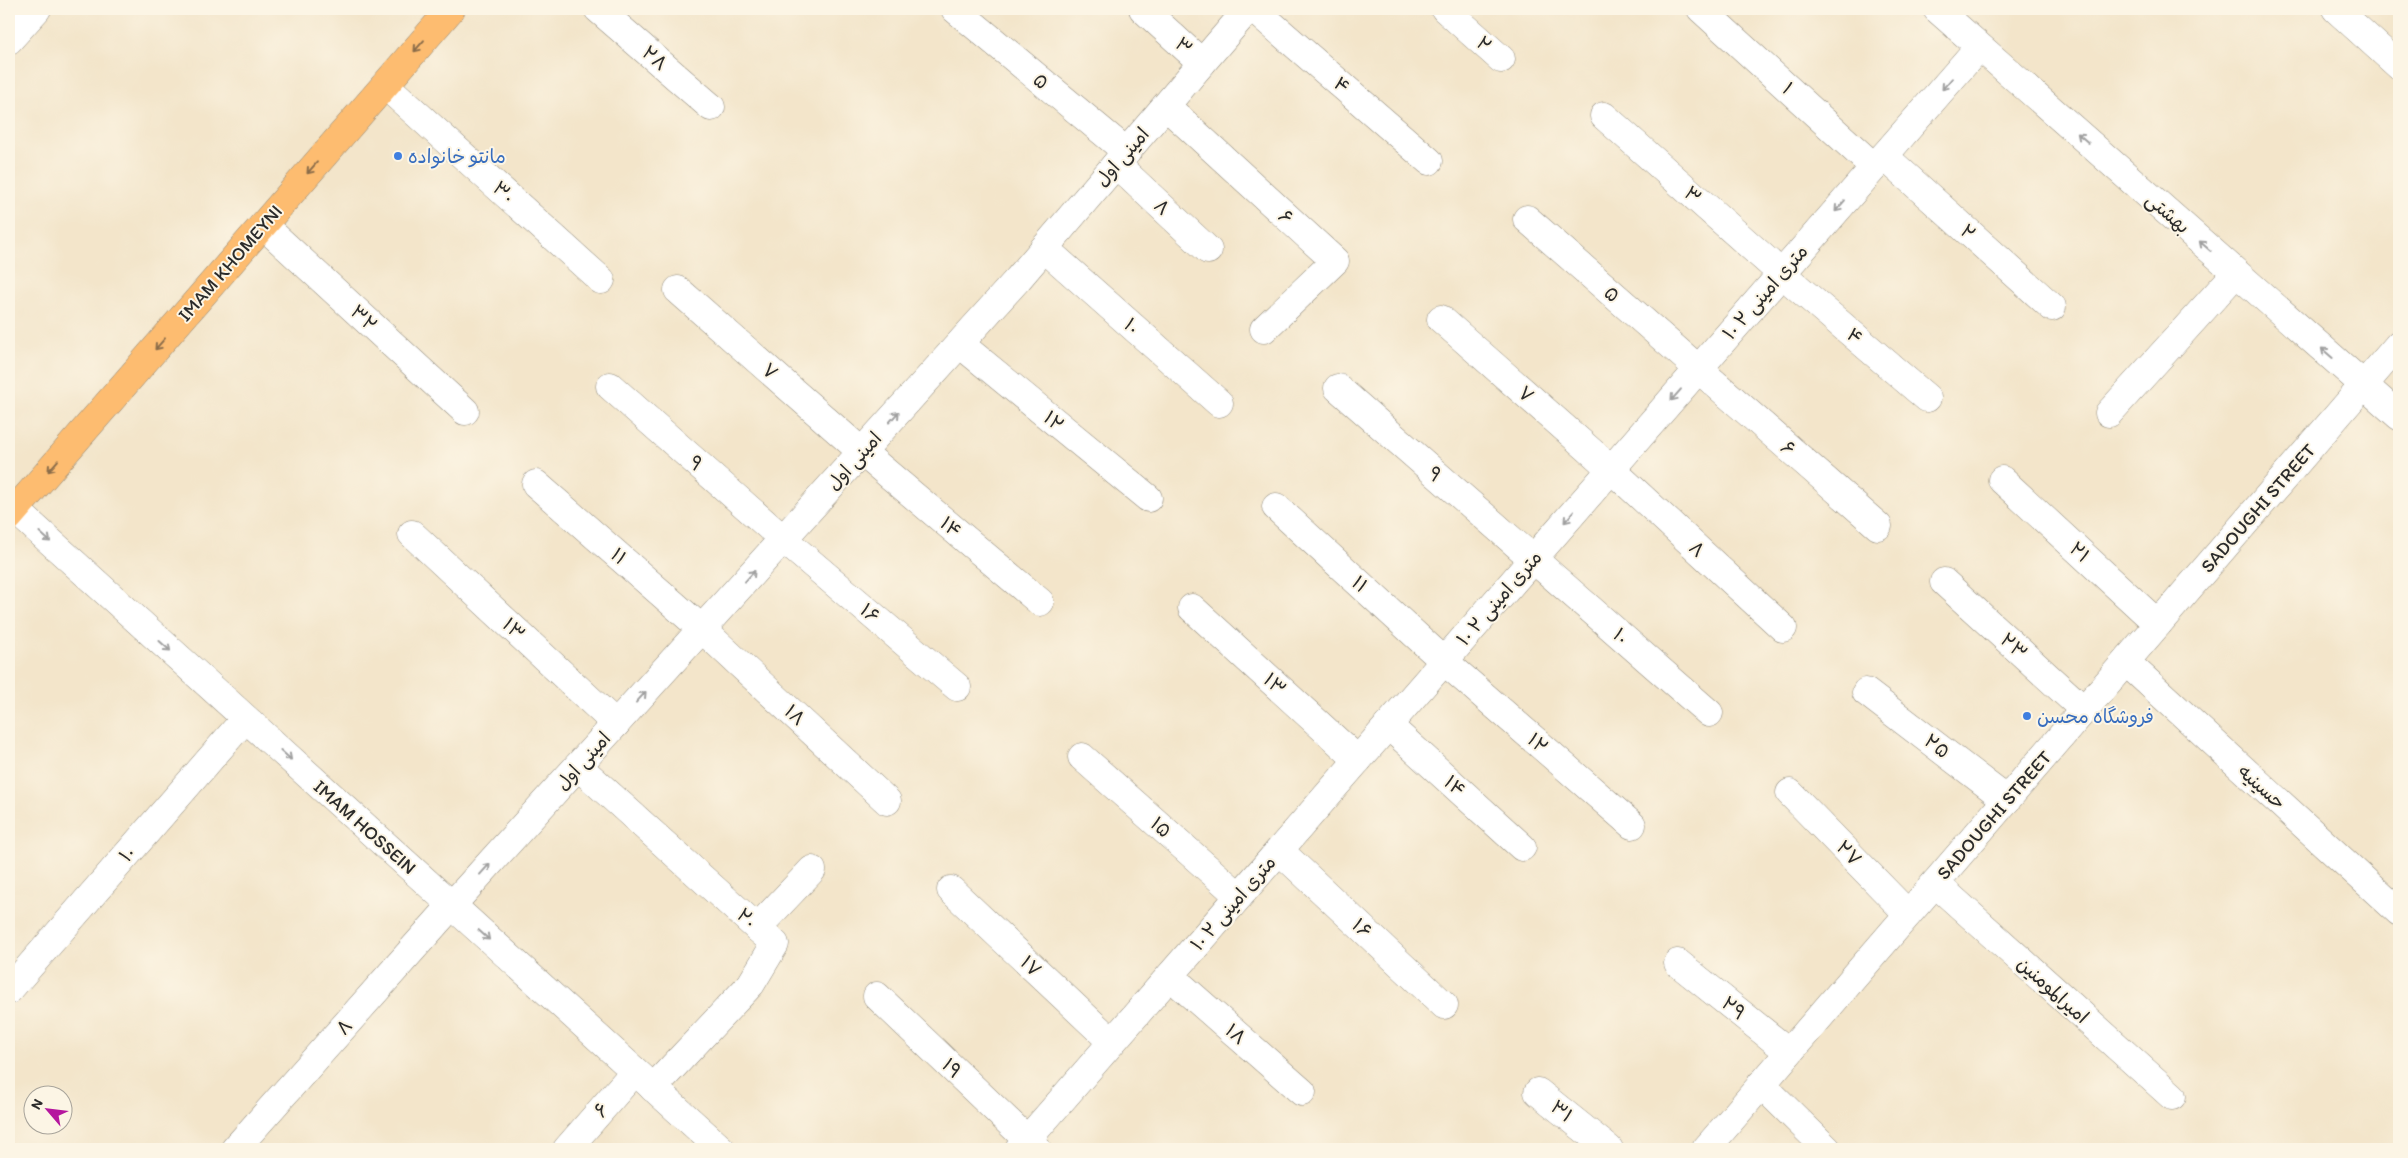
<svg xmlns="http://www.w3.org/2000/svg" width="2408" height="1158" font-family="Itim,'Playpen Sans Arabic',sans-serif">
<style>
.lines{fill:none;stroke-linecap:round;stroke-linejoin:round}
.minor-casing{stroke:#8f887a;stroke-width:29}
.major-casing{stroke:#8f887a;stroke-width:29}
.minor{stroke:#fff;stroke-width:28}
.major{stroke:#fdbc70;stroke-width:28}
.oneway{stroke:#8a6c4a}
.oneway2{stroke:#a0a0a0}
.shop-dot{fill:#3f7fe0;stroke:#fcf5e5;stroke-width:2}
.labels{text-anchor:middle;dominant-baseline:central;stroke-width:4;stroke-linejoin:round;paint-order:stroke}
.street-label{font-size:19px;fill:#2b2b2b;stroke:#fcf5e5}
.shop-label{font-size:19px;fill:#366cbe;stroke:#fcf5e5;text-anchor:start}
</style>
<rect width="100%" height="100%" fill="#fcf5e5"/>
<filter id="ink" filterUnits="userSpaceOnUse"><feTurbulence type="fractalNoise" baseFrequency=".02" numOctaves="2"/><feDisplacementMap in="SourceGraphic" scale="10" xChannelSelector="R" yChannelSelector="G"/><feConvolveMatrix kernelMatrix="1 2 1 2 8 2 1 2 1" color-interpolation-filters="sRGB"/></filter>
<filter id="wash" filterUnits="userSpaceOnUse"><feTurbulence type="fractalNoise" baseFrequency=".0096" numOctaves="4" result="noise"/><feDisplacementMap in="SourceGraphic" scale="20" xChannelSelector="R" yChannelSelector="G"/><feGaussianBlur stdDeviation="1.12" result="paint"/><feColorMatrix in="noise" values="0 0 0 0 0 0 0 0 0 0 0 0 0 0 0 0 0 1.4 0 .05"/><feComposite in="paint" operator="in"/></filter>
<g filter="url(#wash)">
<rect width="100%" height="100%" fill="#f3e5ca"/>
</g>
<g filter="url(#ink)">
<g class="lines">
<g class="minor-casing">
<g id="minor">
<polyline points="598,9 711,107"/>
<polyline points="955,9 1127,152"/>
<polyline points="1143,9 1202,63"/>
<polyline points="1254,9 1429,161"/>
<polyline points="1445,9 1501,59"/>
<polyline points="1701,9 1874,167"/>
<polyline points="1937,9 2399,416"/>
<polyline points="2336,9 2399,66"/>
<polyline points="9,40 37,9"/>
<polyline points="385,85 601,280"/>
<polyline points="1166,106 1335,261 1264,329"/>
<polyline points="1604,116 1782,274 1927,398"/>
<polyline points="1884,156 2052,307"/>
<polyline points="1116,164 1208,250"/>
<polyline points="1527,219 1878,526"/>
<polyline points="263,225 465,411"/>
<polyline points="1044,248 1219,403"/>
<polyline points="678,290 862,452 1040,602"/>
<polyline points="1441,319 1611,469 1783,628"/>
<polyline points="960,344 1148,498"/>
<polyline points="610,386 783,539 957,687"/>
<polyline points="1338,388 1709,713"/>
<polyline points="2109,413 2236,273"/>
<polyline points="2002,480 2158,624"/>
<polyline points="536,484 702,629 887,801"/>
<polyline points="9,504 721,1149"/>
<polyline points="1276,507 1444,661 1632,825"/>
<polyline points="412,534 616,724"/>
<polyline points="1944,582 2084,710"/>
<polyline points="1192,608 1358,760"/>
<polyline points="2126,662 2399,912"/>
<polyline points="1866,692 2007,800"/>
<polyline points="1388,725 1522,847"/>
<polyline points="1082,757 1239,896"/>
<polyline points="578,766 775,944 751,984 653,1088"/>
<polyline points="1790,793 1908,914"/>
<polyline points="1280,851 1444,1005"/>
<polyline points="1935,883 2172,1096"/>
<polyline points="951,890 1112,1042"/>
<polyline points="757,928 812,870"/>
<polyline points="1678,963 1789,1052"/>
<polyline points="1170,976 1302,1092"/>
<polyline points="9,990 245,719"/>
<polyline points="877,996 1037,1149"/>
<polyline points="1761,1084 1827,1149"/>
<polyline points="1538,1092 1609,1149"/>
<polyline points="235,1149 452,905 1018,279 1248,9"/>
<polyline points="567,1149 635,1071"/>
<polyline points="1019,1149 1979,47"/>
<polyline points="1706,1149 2399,344"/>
</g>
</g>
<g class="major-casing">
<polyline id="major" points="9,517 451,9"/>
</g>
<use href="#minor" class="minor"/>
<use href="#major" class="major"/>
</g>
<defs><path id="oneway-shaft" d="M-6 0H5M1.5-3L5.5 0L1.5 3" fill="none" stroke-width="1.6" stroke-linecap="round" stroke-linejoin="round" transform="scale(1.25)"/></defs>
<g class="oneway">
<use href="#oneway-shaft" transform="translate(419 46) rotate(131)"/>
<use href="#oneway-shaft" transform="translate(312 168) rotate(131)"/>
<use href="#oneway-shaft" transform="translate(160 344) rotate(131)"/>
<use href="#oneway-shaft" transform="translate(53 466) rotate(131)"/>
</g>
<g class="oneway2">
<use href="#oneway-shaft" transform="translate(1947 84) rotate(131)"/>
<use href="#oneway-shaft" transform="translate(2083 138) rotate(-139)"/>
<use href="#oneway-shaft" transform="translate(1840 206) rotate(131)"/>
<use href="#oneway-shaft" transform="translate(2205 246) rotate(-139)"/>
<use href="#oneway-shaft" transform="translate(2327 353) rotate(-139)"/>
<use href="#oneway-shaft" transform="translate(1676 395) rotate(131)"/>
<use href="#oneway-shaft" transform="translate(894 417) rotate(-48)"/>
<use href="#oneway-shaft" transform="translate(1569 517) rotate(131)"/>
<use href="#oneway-shaft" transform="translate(45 537) rotate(42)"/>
<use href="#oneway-shaft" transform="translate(750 576) rotate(-48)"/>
<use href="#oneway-shaft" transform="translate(165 646) rotate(42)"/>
<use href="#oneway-shaft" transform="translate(641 697) rotate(-48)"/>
<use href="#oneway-shaft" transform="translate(286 755) rotate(42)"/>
<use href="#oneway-shaft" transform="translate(485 869) rotate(-48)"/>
<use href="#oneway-shaft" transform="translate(484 935) rotate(42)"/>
</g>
</g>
<g class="shop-dot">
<circle cx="398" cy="156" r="5"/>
<circle cx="2027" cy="716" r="5"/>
</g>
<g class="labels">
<g class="street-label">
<text transform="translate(1484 44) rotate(42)">۲</text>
<text transform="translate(1184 46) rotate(42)">۳</text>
<text transform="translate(655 58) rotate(41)">۲۸</text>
<text transform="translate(1041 81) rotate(40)">۵</text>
<text transform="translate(1342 85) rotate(41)">۴</text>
<text transform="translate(1788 88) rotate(43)">۱</text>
<text transform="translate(1122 157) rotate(-49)">امینی اول</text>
<text transform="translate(504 192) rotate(42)">۳۰</text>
<text transform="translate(1693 195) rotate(41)">۳</text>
<text transform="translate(1162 207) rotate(43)">۸</text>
<text transform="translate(2168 213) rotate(41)">بهشتی</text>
<text transform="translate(1286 217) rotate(43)">۶</text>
<text transform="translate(1968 232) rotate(42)">۲</text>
<text transform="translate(230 263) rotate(-49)">IMAM KHOMEYNI</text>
<text transform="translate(1765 292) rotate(-49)">۱۰ متری امینی ۲</text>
<text transform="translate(1612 294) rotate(41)">۵</text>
<text transform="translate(364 318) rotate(43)">۳۲</text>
<text transform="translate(1132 326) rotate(41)">۱۰</text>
<text transform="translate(1855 336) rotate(40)">۴</text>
<text transform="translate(770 371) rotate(41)">۷</text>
<text transform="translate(1526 394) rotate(41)">۷</text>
<text transform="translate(1054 421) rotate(39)">۱۲</text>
<text transform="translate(1788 448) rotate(41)">۶</text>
<text transform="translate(854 461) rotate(-48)">امینی اول</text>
<text transform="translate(696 463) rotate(41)">۹</text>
<text transform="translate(1435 474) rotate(41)">۹</text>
<text transform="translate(2258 508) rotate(-49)">SADOUGHI STREET</text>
<text transform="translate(951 527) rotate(40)">۱۴</text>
<text transform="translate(1697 549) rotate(43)">۸</text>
<text transform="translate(2080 552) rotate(43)">۲۱</text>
<text transform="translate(619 556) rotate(41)">۱۱</text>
<text transform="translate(1360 584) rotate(42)">۱۱</text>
<text transform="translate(1499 598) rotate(-49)">۱۰ متری امینی ۲</text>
<text transform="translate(870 613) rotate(40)">۱۶</text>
<text transform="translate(514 629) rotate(43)">۱۳</text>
<text transform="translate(1621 636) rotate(41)">۱۰</text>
<text transform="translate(2014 646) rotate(42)">۲۳</text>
<text transform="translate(1275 684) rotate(42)">۱۳</text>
<text transform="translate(795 715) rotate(43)">۱۸</text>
<text transform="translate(1538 743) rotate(41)">۱۲</text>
<text transform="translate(1937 746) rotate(38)">۲۵</text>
<text transform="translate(583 761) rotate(-48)">امینی اول</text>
<text transform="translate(1455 786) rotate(42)">۱۴</text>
<text transform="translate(2262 787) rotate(42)">حسینیه</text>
<text transform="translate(1994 815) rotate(-49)">SADOUGHI STREET</text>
<text transform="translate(365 827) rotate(42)">IMAM HOSSEIN</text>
<text transform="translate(1161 827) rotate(42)">۱۵</text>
<text transform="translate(1849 853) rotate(46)">۲۷</text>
<text transform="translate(127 854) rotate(-49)">۱۰</text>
<text transform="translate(1233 903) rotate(-49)">۱۰ متری امینی ۲</text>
<text transform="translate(747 918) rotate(42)">۲۰</text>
<text transform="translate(1362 928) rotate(43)">۱۶</text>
<text transform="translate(1031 966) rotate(43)">۱۷</text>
<text transform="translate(2053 990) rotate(42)">امیرالمومنین</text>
<text transform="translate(1734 1008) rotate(39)">۲۹</text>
<text transform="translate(344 1027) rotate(-48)">۸</text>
<text transform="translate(1236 1034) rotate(41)">۱۸</text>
<text transform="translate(952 1068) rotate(44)">۱۹</text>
<text transform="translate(601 1110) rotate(-49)">۶</text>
<text transform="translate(1562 1111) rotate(39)">۳۱</text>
</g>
<g class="shop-label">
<text x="408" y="156">مانتو خانواده</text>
<text x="2037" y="716">فروشگاه محسن</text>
</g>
</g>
<rect width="2408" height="1158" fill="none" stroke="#fcf5e5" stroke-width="30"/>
<g transform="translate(48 1110) rotate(298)"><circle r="24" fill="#fcf5e5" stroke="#a8a49b"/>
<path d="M0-4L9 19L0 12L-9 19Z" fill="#b5179e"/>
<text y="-8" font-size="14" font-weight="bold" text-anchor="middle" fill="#2b2b2b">N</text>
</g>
</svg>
